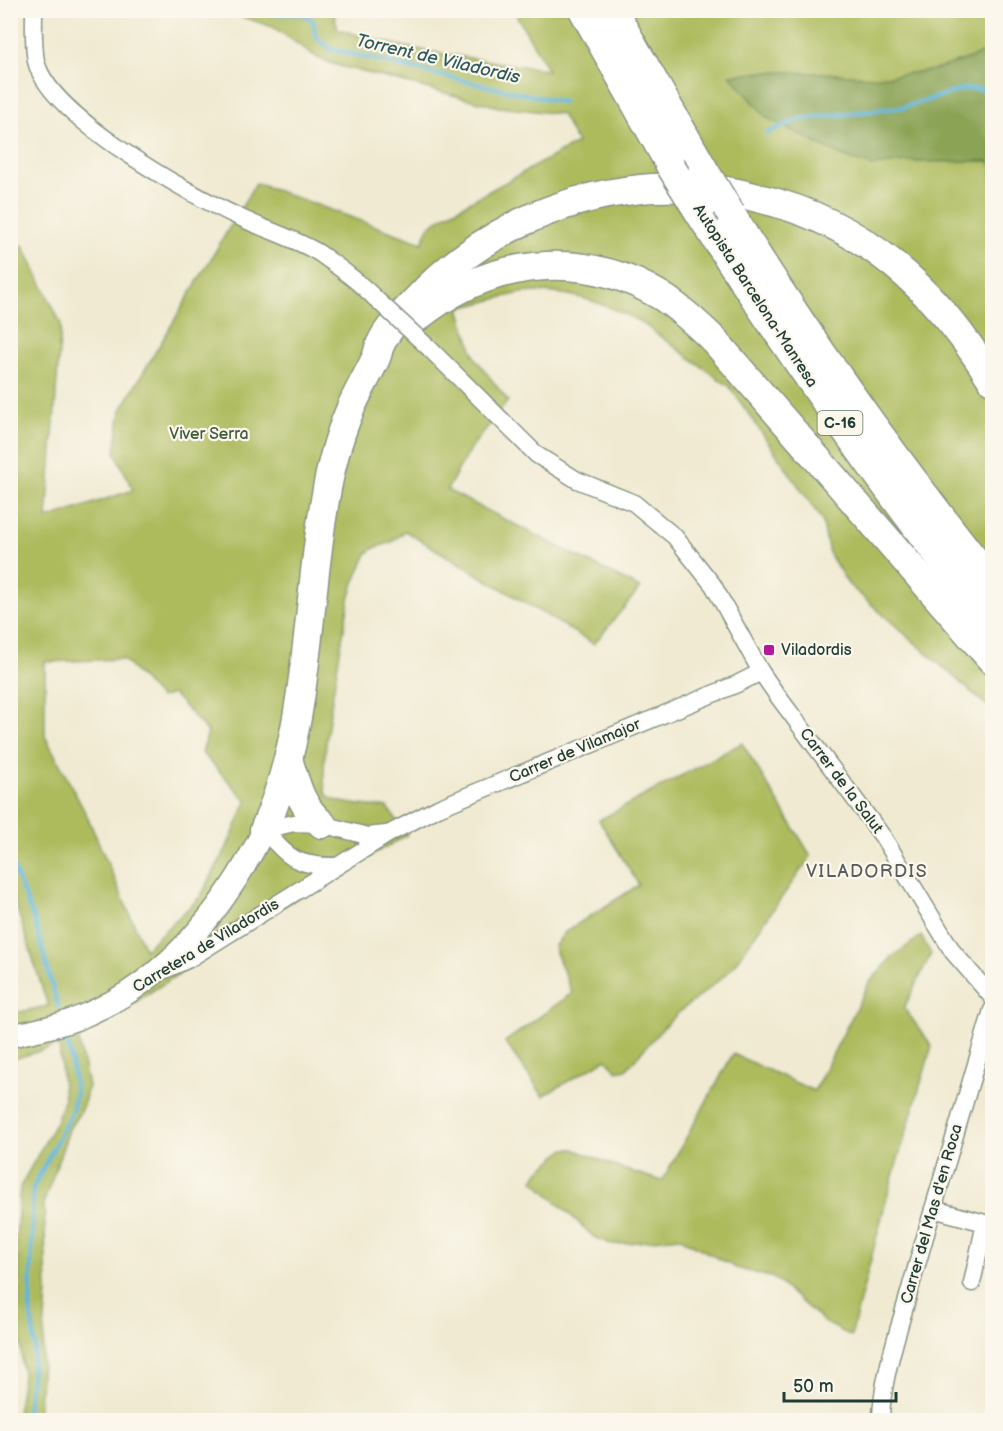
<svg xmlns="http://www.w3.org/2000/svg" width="1003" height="1431" font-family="'Balsamiq Sans',sans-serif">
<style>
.green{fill:#adbb5d;stroke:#667c48;stroke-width:1.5;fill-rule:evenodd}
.forest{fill:#8aa354;stroke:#547044;stroke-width:1.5}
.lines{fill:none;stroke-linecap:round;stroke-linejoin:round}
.stream{stroke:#5bb5d8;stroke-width:4.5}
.street-casing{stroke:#889483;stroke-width:19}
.secondary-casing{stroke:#889483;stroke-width:25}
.highway-casing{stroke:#889483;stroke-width:31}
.street{stroke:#fff;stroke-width:16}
.secondary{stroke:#fff;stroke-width:22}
.highway{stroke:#fff;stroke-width:28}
.street-bridge-casing{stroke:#889483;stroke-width:19;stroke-linecap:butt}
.highway-bridge-casing{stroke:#889483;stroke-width:31;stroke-linecap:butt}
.street-bridge{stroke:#fff;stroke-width:16}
.highway-bridge{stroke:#fff;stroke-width:28}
.poi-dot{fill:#b5179e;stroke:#fbf7ec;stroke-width:2}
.labels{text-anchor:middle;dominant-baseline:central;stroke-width:4.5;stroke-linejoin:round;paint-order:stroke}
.shield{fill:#fbf7ec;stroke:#61756b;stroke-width:1.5}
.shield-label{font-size:15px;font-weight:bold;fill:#1f3d34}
.street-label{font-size:16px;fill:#1f3d34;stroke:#fbf7ec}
.park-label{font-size:16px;fill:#425c3e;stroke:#fbf7ec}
.poi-label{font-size:16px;fill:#1f3d34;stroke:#fbf7ec;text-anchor:start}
.water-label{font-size:18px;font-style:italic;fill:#2e5b5d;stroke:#fbf7ec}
.neighbourhood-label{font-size:18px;letter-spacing:1.5px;fill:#5a5d5d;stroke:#fbf7ec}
</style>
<rect width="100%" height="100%" fill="#fbf7ec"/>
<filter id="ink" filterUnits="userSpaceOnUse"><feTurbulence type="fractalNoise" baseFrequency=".0167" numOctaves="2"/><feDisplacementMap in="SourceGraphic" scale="12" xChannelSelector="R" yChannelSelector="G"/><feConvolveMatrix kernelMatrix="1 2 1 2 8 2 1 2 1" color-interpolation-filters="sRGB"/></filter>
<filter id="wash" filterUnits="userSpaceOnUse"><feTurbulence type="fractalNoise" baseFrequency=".008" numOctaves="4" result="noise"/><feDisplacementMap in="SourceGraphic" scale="24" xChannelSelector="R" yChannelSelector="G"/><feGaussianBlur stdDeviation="1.35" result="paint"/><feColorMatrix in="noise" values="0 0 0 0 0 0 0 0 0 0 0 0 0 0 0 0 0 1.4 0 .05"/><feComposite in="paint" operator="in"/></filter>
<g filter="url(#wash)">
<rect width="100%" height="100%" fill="#f0ead2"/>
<g class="green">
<path d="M224 11H333L338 29C406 51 478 59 548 70L514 11H992V47L976 56 934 70 890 76 870 77 824 73 759 72 872 166 906 162 989 161 992 165V710L848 584 829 553 822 520 730 387 639 321C603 303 564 288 523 293 502 296 481 304 459 308L475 358 508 401 470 449 447 490 640 588 594 644 405 531 392 542 374 548 367 554 354 583 349 600C345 629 313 781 328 796 337 804 374 807 387 807L407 835 293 900 78 1039 88 1086 85 1100 79 1114 70 1127 44 1202 47 1291 38 1420H16L23 1375 18 1311 20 1285 16 1237 20 1187 56 1122 64 1099 59 1045 11 1060 10 1014 48 1006 10 887 11 250 23 245 61 324 47 519 133 490 115 452 121 410 256 183 422 243 429 227 444 216 577 143 561 114 499 107 336 65 318 58 273 27ZM123 659 160 698 173 694 208 732 202 753 247 801 226 849 200 897 145 949 87 816 45 736V662Z"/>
<path d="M742 743 811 856 731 969C714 986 695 999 677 1014 659 1031 643 1050 627 1069L617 1071 606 1059 543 1096 505 1042 572 993 554 947 565 932 639 885 599 820Z"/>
<polygon points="921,936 931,954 904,1008 932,1046 888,1193 851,1336 824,1322 774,1278 736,1268 679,1237 620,1244 611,1244 594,1237 533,1180 537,1173 565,1149 574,1149 620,1168 662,1181 733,1054 814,1091 869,983 892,957"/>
</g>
<polygon class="forest" points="992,47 992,165 989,161 906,162 872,166 856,161 839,155 767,118 730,75 767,72 824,73 870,77 890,76 934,70 976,56"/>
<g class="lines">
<g class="stream">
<polyline points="254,10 271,14 304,14 313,21 316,37 331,49 486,86 563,102"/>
<polyline points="766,133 801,119 904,107 964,89 992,89"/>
<polyline points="10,859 35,922 58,1007"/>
<polyline points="26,1420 35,1346 30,1307 33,1188 72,1111 76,1092 68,1041"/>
</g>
</g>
</g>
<g filter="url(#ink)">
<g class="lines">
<g class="street-casing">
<g id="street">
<path d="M34 10C34 26 33 45 36 61 48 116 189 194 239 217 266 230 294 238 319 253 339 267 359 282 376 299"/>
<polyline points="429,348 537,455 577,480 634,503 675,537 713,585 761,672 777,695 883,837 953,952 992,997"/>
<path d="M337 866C296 866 290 859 264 830L294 823 322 824 367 836 386 834"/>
<polyline points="165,970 189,959 390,833 438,808 737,684 761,672"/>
<polyline points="933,1209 985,1223 972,1283"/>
<path d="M881 1420C881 1379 901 1323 912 1282 938 1191 965 1100 992 1010"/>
</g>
</g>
<g class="secondary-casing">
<path id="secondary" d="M10 1036C37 1030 65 1025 90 1013 171 977 225 907 264 830"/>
</g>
<g class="highway-casing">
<g id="highway">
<polyline points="583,10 671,167"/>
<polyline points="613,10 703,168"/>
<path d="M700 214C791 357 886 492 992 624"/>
<path d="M731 214C810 342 898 464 992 582"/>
<path d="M418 317C489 259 581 248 661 296 680 308 697 324 714 340L992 660"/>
<path d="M289 762C297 787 301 806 322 824"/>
<path d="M264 830C310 725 305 617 324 506 329 474 337 440 350 410 357 393 367 377 375 360 378 355 378 348 381 343 389 326 404 313 417 299 476 236 554 198 641 189 657 187 674 188 690 188 713 187 737 192 758 198 865 223 935 289 992 380"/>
</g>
</g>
<use href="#street" class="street"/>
<use href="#secondary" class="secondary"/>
<use href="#highway" class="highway"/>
<g class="street-bridge-casing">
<polyline id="street-bridge" points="376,299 429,348"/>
</g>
<g class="highway-bridge-casing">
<g id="highway-bridge">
<polyline points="671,167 700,214"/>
<polyline points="703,168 731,214"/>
</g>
</g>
<use href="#street-bridge" class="street-bridge"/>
<use href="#highway-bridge" class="highway-bridge"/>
</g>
</g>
<rect class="poi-dot" x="763" y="644" width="12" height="12" rx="3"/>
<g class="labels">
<rect class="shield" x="817.5" y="411" width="45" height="24" rx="4.5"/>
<g class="shield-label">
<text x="840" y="423">C-16</text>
</g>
<g class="street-label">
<text transform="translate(755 296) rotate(57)">Autopista Barcelona-Manresa</text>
<text transform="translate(575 751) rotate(-23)">Carrer de Vilamajor</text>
<text transform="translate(841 781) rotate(53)">Carrer de la Salut</text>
<text transform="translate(206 946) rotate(-31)">Carretera de Viladordis</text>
<text transform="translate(932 1214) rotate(-74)">Carrer del Mas d'en Roca</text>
</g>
<g class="park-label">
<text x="209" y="434">Viver Serra</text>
</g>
<g class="poi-label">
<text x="781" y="650">Viladordis</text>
</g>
<g class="water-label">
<text transform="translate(438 59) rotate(13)">Torrent de Viladordis</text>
</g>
<g class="neighbourhood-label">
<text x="867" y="871">VILADORDIS</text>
</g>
</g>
<rect width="1003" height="1431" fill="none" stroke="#fbf7ec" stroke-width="36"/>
<path d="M784 1392v9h112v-9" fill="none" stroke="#1f3d34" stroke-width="3"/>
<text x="793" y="1392" font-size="18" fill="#1f3d34" stroke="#fbf7ec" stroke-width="4.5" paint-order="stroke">50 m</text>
</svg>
